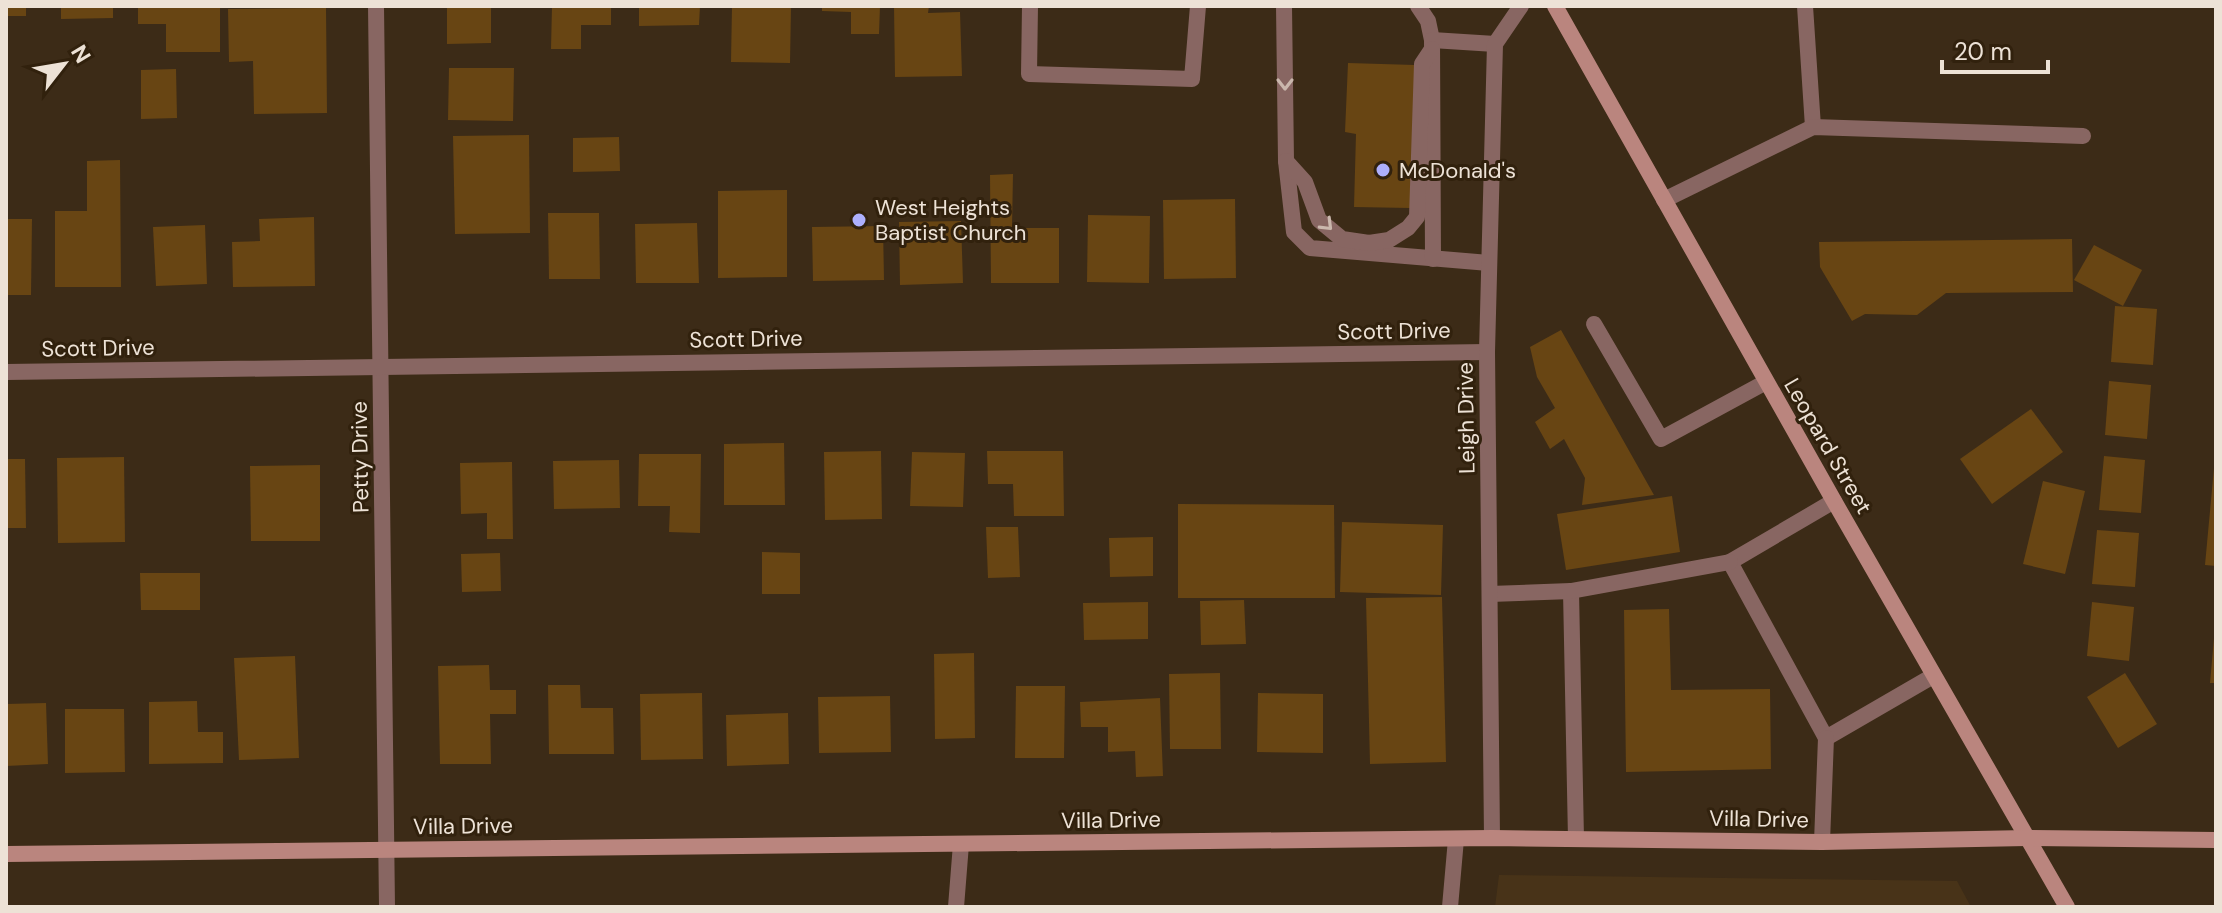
<svg xmlns="http://www.w3.org/2000/svg" width="2222" height="913" font-family="'DM Sans',sans-serif">
<style>
.built{fill:#483318}
.building{fill:#684513}
.lines{fill:none;stroke-linecap:round;stroke-linejoin:round}
.lane{stroke:#886662;stroke-width:16}
.street{stroke:#886662;stroke-width:16}
.secondary{stroke:#ba857e;stroke-width:16}
.oneway{stroke:#cab7ad}
.poi-dot{fill:#adaffb;stroke:#31210d;stroke-width:3}
.labels{text-anchor:middle;dominant-baseline:central;stroke-width:6;stroke-linejoin:round;paint-order:stroke}
.poi-label{font-size:22px;fill:#ede2d6;stroke:#31210d;text-anchor:start}
.street-label{font-size:22px;fill:#ede2d6;stroke:#31210d}
</style>
<rect width="100%" height="100%" fill="#3c2b17"/>
<polygon class="built" points="1499,875 1957,881 1971,907 1495,907"/>
<g class="building">
<rect x="6" y="6" width="20" height="10"/>
<polygon points="61,6 113,6 113,18 61,19"/>
<polygon points="138,6 220,6 220,52 166,52 166,24 138,24"/>
<polygon points="447,6 491,6 491,43 447,44"/>
<polygon points="552,6 611,6 611,25 581,25 581,49 551,49"/>
<polygon points="639,6 700,6 699,25 639,26"/>
<polygon points="732,6 791,6 790,63 731,62"/>
<polygon points="822,6 880,6 879,34 851,34 851,12 822,11"/>
<polygon points="894,6 929,6 928,13 960,12 962,76 895,77"/>
<polygon points="326,8 327,113 254,114 253,61 229,62 228,9"/>
<polygon points="1348,63 1415,65 1410,208 1354,207 1356,134 1345,132"/>
<polygon points="449,68 514,68 513,121 448,120"/>
<polygon points="176,69 177,118 141,119 141,70"/>
<polygon points="529,135 530,233 455,234 453,136"/>
<polygon points="619,137 620,171 573,172 573,138"/>
<polygon points="120,160 121,287 55,287 55,211 87,211 87,161"/>
<polygon points="1013,174 1012,228 1059,228 1059,283 991,283 990,175"/>
<polygon points="787,190 787,277 718,278 718,191"/>
<polygon points="1235,199 1236,278 1164,279 1163,200"/>
<polygon points="548,213 599,213 600,279 549,279"/>
<polygon points="1088,215 1150,216 1149,283 1087,282"/>
<polygon points="314,217 315,286 233,287 232,242 260,241 259,219"/>
<polygon points="6,219 32,219 31,295 6,295"/>
<polygon points="961,221 963,283 900,285 899,222"/>
<polygon points="697,223 699,283 636,283 635,224"/>
<polygon points="205,225 207,284 156,286 153,227"/>
<polygon points="883,226 884,280 813,281 812,227"/>
<polygon points="2072,239 2073,292 1946,293 1917,315 1865,314 1852,321 1820,267 1819,242"/>
<polygon points="2094,245 2142,270 2123,306 2074,280"/>
<polygon points="2115,306 2157,309 2153,365 2111,362"/>
<polygon points="1561,330 1654,495 1582,505 1585,478 1564,439 1550,449 1535,422 1555,408 1537,377 1530,347"/>
<polygon points="2109,381 2151,385 2147,439 2105,435"/>
<polygon points="2031,409 2063,452 1992,504 1960,459"/>
<polygon points="784,443 785,505 724,505 724,444"/>
<polygon points="881,451 882,519 825,520 824,452"/>
<polygon points="987,451 1063,451 1064,516 1014,516 1013,484 988,484"/>
<polygon points="912,452 965,453 963,507 910,506"/>
<polygon points="639,454 701,454 700,533 669,532 670,506 638,506"/>
<polygon points="2104,456 2145,460 2141,513 2099,510"/>
<polygon points="124,457 125,542 58,543 57,458"/>
<polygon points="6,459 25,459 26,528 6,528"/>
<polygon points="619,460 620,508 554,509 553,461"/>
<polygon points="512,462 513,539 487,539 487,513 461,514 460,463"/>
<polygon points="320,465 320,541 251,541 250,466"/>
<polygon points="2214,468 2216,468 2216,566 2205,565"/>
<polygon points="2043,481 2085,491 2065,574 2023,564"/>
<polygon points="1672,496 1680,552 1566,570 1557,514"/>
<polygon points="1178,504 1334,505 1335,598 1178,598"/>
<polygon points="1342,522 1443,525 1441,595 1340,592"/>
<polygon points="986,527 1018,527 1020,577 988,578"/>
<polygon points="2097,530 2139,533 2135,587 2092,584"/>
<polygon points="1153,537 1153,576 1110,577 1109,538"/>
<polygon points="762,552 800,553 800,594 762,594"/>
<polygon points="500,553 501,591 462,592 461,554"/>
<polygon points="140,573 200,573 200,610 141,610"/>
<polygon points="1442,597 1446,762 1370,764 1366,598"/>
<polygon points="1244,600 1246,644 1201,645 1200,601"/>
<polygon points="1148,602 1148,639 1084,640 1083,603"/>
<polygon points="2092,602 2134,607 2129,661 2087,656"/>
<polygon points="1669,609 1671,690 1770,689 1771,769 1626,772 1624,610"/>
<polygon points="2214,638 2216,638 2216,683 2210,683"/>
<polygon points="974,653 975,738 935,739 934,654"/>
<polygon points="295,656 299,758 239,760 234,658"/>
<polygon points="489,665 490,690 516,690 516,714 490,714 491,764 440,764 438,666"/>
<polygon points="1220,673 1221,749 1170,749 1169,674"/>
<polygon points="2125,673 2157,724 2118,748 2087,697"/>
<polygon points="548,685 580,685 581,708 613,708 614,754 549,754"/>
<polygon points="1016,686 1065,686 1064,758 1015,758"/>
<polygon points="702,693 703,759 641,760 640,694"/>
<polygon points="1258,693 1323,694 1323,753 1257,752"/>
<polygon points="890,696 891,752 819,753 818,697"/>
<polygon points="1160,698 1163,776 1136,777 1135,751 1108,752 1108,727 1081,727 1080,702"/>
<polygon points="197,701 198,732 223,732 223,763 149,764 149,702"/>
<polygon points="46,703 48,764 6,766 6,704"/>
<polygon points="65,709 124,709 125,772 65,773"/>
<polygon points="788,713 789,764 727,766 726,715"/>
</g>
<g class="lines">
<g class="lane">
<polyline points="1030,6 1029,74 1192,79 1198,6"/>
<polyline points="1284,6 1286,161 1294,232 1310,248 1489,263"/>
<polyline points="1418,6 1428,21 1432,40 1433,259"/>
<polyline points="1805,6 1813,127"/>
<polyline points="1432,40 1495,44"/>
<polyline points="1286,161 1305,182 1319,220 1342,239 1369,243 1389,240 1408,228 1417,217 1422,64 1432,49"/>
<polyline points="1664,200 1813,127 2083,136"/>
<polyline points="1594,324 1661,439 1766,382"/>
<polyline points="1834,501 1730,562 1826,738 1933,676"/>
<polyline points="1571,591 1576,839"/>
<polyline points="1490,594 1571,591 1730,562"/>
<polyline points="1822,842 1826,738"/>
</g>
<g class="street">
<polyline points="376,6 387,907"/>
<polyline points="6,372 1487,352"/>
<polyline points="1492,838 1487,352 1495,44 1521,6"/>
<polyline points="956,907 961,844"/>
<polyline points="1450,907 1456,839"/>
</g>
<g class="secondary">
<polyline points="1555,6 1834,501 2067,907"/>
<polyline points="6,854 1492,838 1822,842 2027,838 2216,840"/>
</g>
</g>
<defs><path id="oneway-chevron" d="M-2-3.5L2.5 0L-2 3.5" fill="none" stroke-width="1.6" stroke-linecap="round" stroke-linejoin="round" transform="scale(2)"/></defs>
<g class="oneway">
<use href="#oneway-chevron" transform="translate(1285 84) rotate(90)"/>
<use href="#oneway-chevron" transform="translate(1327 225) rotate(45)"/>
</g>
<g class="poi-dot">
<circle cx="1383" cy="170" r="8"/>
<circle cx="859" cy="220" r="8"/>
</g>
<g class="labels">
<g class="poi-label">
<text x="1399" y="170">McDonald's</text>
<text x="875" y="207">West Heights<tspan x="875" dy="25">Baptist Church</tspan></text>
</g>
<g class="street-label">
<text transform="translate(1394 331) rotate(-1)">Scott Drive</text>
<text transform="translate(746 339) rotate(-1)">Scott Drive</text>
<text transform="translate(98 348) rotate(-1)">Scott Drive</text>
<text transform="translate(1466 418) rotate(-91)">Leigh Drive</text>
<text transform="translate(1828 446) rotate(60)">Leopard Street</text>
<text transform="translate(360 457) rotate(-91)">Petty Drive</text>
<text transform="translate(1759 819) rotate(1)">Villa Drive</text>
<text transform="translate(1111 820) rotate(-1)">Villa Drive</text>
<text transform="translate(463 826) rotate(-1)">Villa Drive</text>
</g>
</g>
<rect width="2222" height="913" fill="none" stroke="#ede2d6" stroke-width="16"/>
<g transform="translate(64 64) rotate(59)" stroke="#31210d" stroke-width="6" paint-order="stroke">
<path d="M0-6L14 30L0 20L-14 30Z" fill="#ede2d6"/>
<text y="-12" font-size="22" font-weight="bold" text-anchor="middle" fill="#ede2d6">N</text>
</g>
<path d="M1942 60v12h106v-12" fill="none" stroke="#ede2d6" stroke-width="4"/>
<text x="1954" y="60" font-size="24" fill="#ede2d6" stroke="#31210d" stroke-width="6" paint-order="stroke">20 m</text>
</svg>
